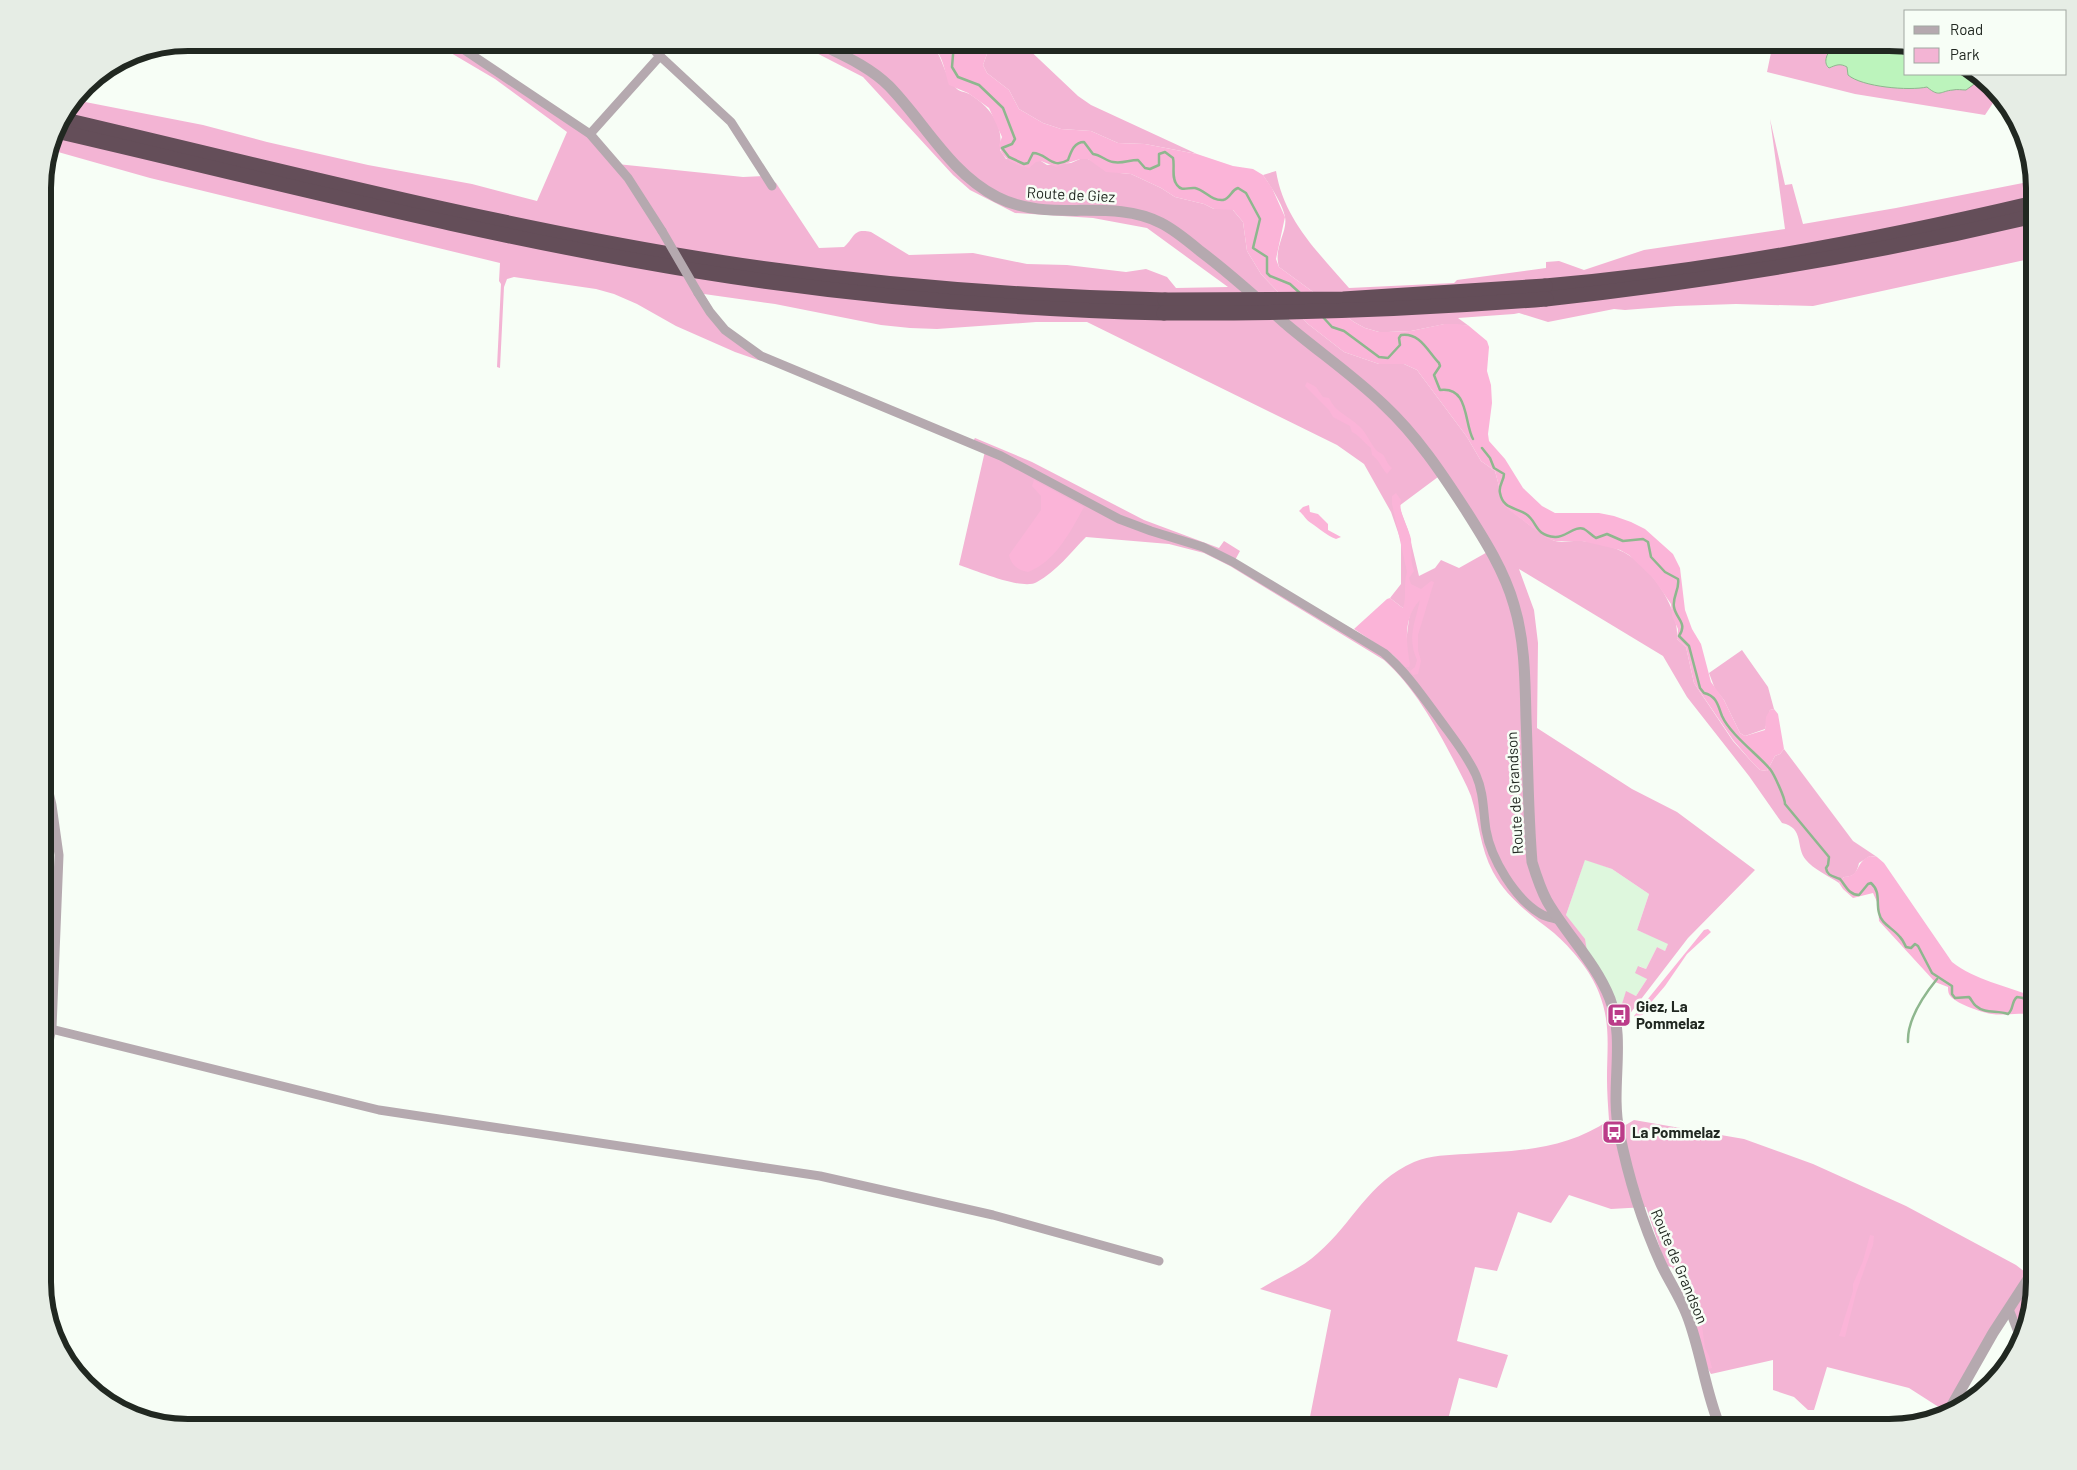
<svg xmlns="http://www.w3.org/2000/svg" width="2077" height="1470" font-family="Barlow,sans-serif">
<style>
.built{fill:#def7dd}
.green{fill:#f3b4d4;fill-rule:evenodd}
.forest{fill:#fbb4d8}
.water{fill:#bcf4bc;stroke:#8eb78e}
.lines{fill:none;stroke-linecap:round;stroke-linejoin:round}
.stream{stroke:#8eb78e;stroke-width:2.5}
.minor{stroke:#b5a9af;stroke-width:9}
.tertiary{stroke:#b5a9af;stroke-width:11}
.motorway{stroke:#644e59;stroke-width:15}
.minor-bridge{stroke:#b5a9af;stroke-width:9}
.motorway-bridge{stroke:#644e59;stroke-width:15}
.labels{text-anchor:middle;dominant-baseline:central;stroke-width:5;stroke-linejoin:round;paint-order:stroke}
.street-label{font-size:15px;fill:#212821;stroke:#f7fef6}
.poi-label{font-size:15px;font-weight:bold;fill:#212821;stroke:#f7fef6;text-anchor:start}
.rim{fill:none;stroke:#212821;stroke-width:6}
</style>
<rect width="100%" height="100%" fill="#f7fef6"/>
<polygon class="built" points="1585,859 1612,869 1649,894 1637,930 1669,943 1665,951 1657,947 1646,969 1639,966 1647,979 1636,996 1626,992 1619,1013 1622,1024 1617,1031 1566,915"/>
<g class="green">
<path d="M434 43H454L590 134 617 164 743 177 764 176 776 183 819 248 844 247C855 238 852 228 871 232L909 255 973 253 1027 264 1067 265 1126 272 1146 269 1167 277 1176 288 1228 287 1147 228 1093 218 1015 213 970 190 953 175 863 77 797 43H929C944 54 942 75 957 89 960 92 967 92 971 95 991 108 1004 126 1000 150L1006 159 1041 161 1047 165 1071 163 1080 159H1088L1120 173 1131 174 1161 188 1175 197 1204 204 1214 209H1232L1243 222 1247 251 1261 274 1308 324 1344 352 1379 364H1404L1417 370 1467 437 1481 461 1495 471 1504 505C1514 513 1545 538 1555 541 1563 543 1573 540 1582 541 1593 542 1609 545 1619 550 1649 562 1680 608 1677 639L1686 647 1694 683 1733 741 1751 761 1760 770 1767 771 1775 756 1780 754 1784 749 1853 841 1877 857 1870 856 1859 863C1857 872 1854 877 1844 877L1839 883C1830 877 1812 868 1806 860 1795 847 1805 828 1782 823L1749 776 1687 697 1663 656 1519 569 1534 610 1538 643 1537 728 1632 789 1677 812 1755 870 1688 938 1622 1024 1619 1013 1626 991 1636 996 1647 979 1635 973 1638 966 1646 969 1657 947 1665 951 1668 944 1637 930 1649 894 1612 869 1585 860 1566 915 1585 939 1587 951 1610 1000 1619 1129 1634 1120 1744 1139 1813 1164 1906 1206 2016 1265 2030 1276 2034 1270C2034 1293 2031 1320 2021 1340L2009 1310 1948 1413 1909 1388 1827 1367 1814 1410H1808L1794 1397 1773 1390V1360L1711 1374 1708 1369 1690 1308 1680 1289 1682 1287 1672 1267 1666 1266 1646 1207 1611 1209 1569 1195 1551 1223 1518 1212 1497 1271 1475 1267 1457 1341 1508 1355 1497 1388 1459 1378 1446 1427H1308L1331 1310 1260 1289C1279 1277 1301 1269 1318 1253 1353 1223 1368 1182 1414 1162 1430 1155 1449 1155 1466 1154 1517 1151 1566 1150 1609 1120 1608 1106 1607 1092 1607 1079 1607 1047 1611 1023 1599 993 1591 971 1571 948 1554 933 1531 915 1507 898 1493 872 1480 848 1479 821 1471 796 1466 783 1459 771 1453 759 1434 723 1414 687 1384 660L1230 566 1204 553 1169 544 1086 537C1071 552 1056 572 1037 582 1023 591 975 570 959 565L985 451 971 444 975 438 1032 462 1144 520 1219 548 1224 541 1240 551 1234 562 1361 634 1397 659 1406 642 1410 611 1403 608 1390 598 1401 584V541L1391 512 1364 464 1337 445 1087 322H1036L937 329 910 328 881 325 775 304 704 294 725 330 775 362 758 360 735 352 676 326 637 304 614 294 596 289 514 277 507 279 504 287 500 368 497 367 501 284 499 281 500 263 150 178 51 150 57 124 75 100 203 125 267 142 368 165 472 184 537 201 567 132 495 79ZM1442 474 1491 550 1459 568 1441 560 1435 568 1419 576 1408 530 1399 506Z"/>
<polygon points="991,43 1022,43 1078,96 1091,105 1197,154 1145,144 1118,143 1091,131 1061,129 1043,123 1019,109 1009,90 987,73 983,65"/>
<polygon points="1773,43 1889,43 1906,45 1906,74 1978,74 1997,97 1985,115 1855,94 1767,72"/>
<path d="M1770 119 1785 185 1792 184 1803 224 1896 208 2033 181 2034 258 1813 306 1736 304 1676 306 1625 310 1614 309 1548 322 1519 313 1514 314 1458 318 1469 326 1445 324 1411 331 1388 332H1379L1365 328 1354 322 1279 267C1273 247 1288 232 1285 217 1282 203 1271 187 1263 175L1276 171C1284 220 1318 252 1349 288L1454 283 1457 280 1546 268V262L1559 261 1584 270 1644 250 1785 229Z"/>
<polygon points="1742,650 1768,687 1774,709 1770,710 1765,729 1745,736 1740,733 1724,700 1715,689 1709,673"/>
</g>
<g class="forest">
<path d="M929 43H991L983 65 987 73 1009 90 1019 109 1043 123 1061 129 1091 131 1118 143 1145 144 1197 154 1233 166 1253 169 1263 175 1272 188 1285 217 1276 259 1279 267 1354 322 1365 328 1379 332H1388L1411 331 1444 324H1458L1469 326 1487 341 1489 347 1487 371 1491 385 1492 403 1488 434 1489 441 1505 459 1523 488 1542 506 1555 513H1599L1614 516 1631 522 1645 529 1673 554 1680 568 1685 610 1692 629 1701 644 1711 682 1724 700 1740 733 1745 736 1765 730 1766 717 1770 710 1774 709 1778 714 1784 749 1780 754 1775 756 1767 771 1760 770 1751 761 1733 740 1694 683 1686 647 1677 639 1678 629 1672 616 1671 604 1653 578 1629 555 1620 550 1582 541H1555L1546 538 1504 506 1495 471 1481 461 1467 437 1417 370 1404 364H1379L1344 352 1308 324 1261 274 1247 251 1243 222 1233 210 1214 209 1204 204 1175 197 1161 188 1131 174 1106 172 1088 159H1080L1056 167 1041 161 1036 162 1029 168C1015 165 1002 160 999 145L1002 137 989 108 968 93 949 85C944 69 943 53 929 43Z"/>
<path d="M1307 382 1316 387 1323 397 1329 398C1335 412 1349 416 1359 426 1367 433 1371 445 1377 451 1380 453 1382 453 1384 456 1387 461 1387 464 1392 468L1387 474C1381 467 1379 460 1372 455L1371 448C1363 442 1360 436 1352 432L1350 426 1333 417 1329 410 1305 386Z"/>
<path d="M1034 480 1084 507C1070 532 1056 561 1028 572 1018 570 1011 565 1009 555L1041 510V496L1032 486Z"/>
<path d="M1396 493 1401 500C1398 513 1408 526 1411 539 1412 550 1410 560 1414 571L1409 578 1411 584 1421 589 1431 581 1434 582 1418 635V650L1421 661 1418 674 1413 675 1410 671 1415 667 1417 660C1407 638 1415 623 1420 600 1403 618 1406 642 1410 664L1409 667H1405L1393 655 1354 629 1387 599 1390 598 1403 608C1407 596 1403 585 1407 572L1392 504V496Z"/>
<path d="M1309 505 1310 512 1318 514 1328 524V530L1341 537 1336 539C1326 535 1320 529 1311 523 1306 520 1304 515 1299 511L1303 507Z"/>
<path d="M1870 856 1877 857 1884 863 1952 962C1975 980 2006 986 2032 996L2034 998V1016C2020 1011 2007 1016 1992 1014 1983 1013 1953 1003 1949 994 1948 992 1948 989 1948 987L1935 982 1879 921 1878 904 1873 893 1853 898 1843 889 1839 883 1844 877C1861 876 1855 862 1870 856Z"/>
<polygon points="1708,929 1711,932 1687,954 1665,986 1647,1007 1645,1013 1637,1018 1634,1016 1704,930"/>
<polygon points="1870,1235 1874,1236 1873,1245 1856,1293 1845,1337 1839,1336 1853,1291 1853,1284 1863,1261"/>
<polygon points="1682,1287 1694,1302 1701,1318 1705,1348 1709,1356 1712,1368 1708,1369 1690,1308 1680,1289"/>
</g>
<path class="water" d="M1833 46 1851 53 1879 49 1906 51V74H1977L1979 77 1977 82 1966 90C1962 90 1957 89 1953 90 1940 91 1940 98 1927 87 1909 91 1862 87 1848 75L1847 67C1840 63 1836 65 1829 68 1822 62 1828 52 1833 46Z"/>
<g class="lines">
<g class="stream">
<polyline points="932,43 937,45 946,43"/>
<path d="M954 43 952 67 958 77 979 85 1003 108 1015 139 1012 144 1002 148 1009 157 1024 164 1028 163 1033 153C1047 153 1051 170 1068 160 1071 152 1074 142 1084 142L1093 154C1101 155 1106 161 1113 162 1122 164 1129 160 1138 160L1145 168 1150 169 1159 165V154L1165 152 1173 158C1175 166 1171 178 1177 185 1182 192 1188 187 1195 188 1205 190 1211 201 1223 200 1231 198 1231 190 1238 188L1246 193 1260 219 1253 248 1267 257V273L1270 276 1290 284 1301 294"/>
<path d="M1322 316 1332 327 1344 331 1379 357 1388 358 1400 345 1399 338 1401 335C1420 332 1428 352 1439 363L1440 366 1434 375 1440 390C1469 386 1464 423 1473 439"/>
<path d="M1482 448 1490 458 1494 468 1504 474C1504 481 1498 486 1500 493 1503 509 1515 507 1526 514 1538 522 1534 535 1555 537 1565 538 1575 525 1584 529 1588 531 1591 535 1596 538L1607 534 1623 541 1643 539 1648 542 1651 557 1665 572 1678 579C1680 589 1672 597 1674 607 1676 619 1688 623 1679 636L1689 646 1700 688 1704 693C1717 696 1718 706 1722 716 1730 734 1757 754 1770 769 1774 774 1785 798 1785 804L1829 857 1828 865 1826 868C1827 876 1833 876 1840 879 1846 886 1849 895 1859 895L1868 884 1871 883C1881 892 1876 902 1879 913 1881 924 1893 928 1900 937 1903 940 1904 943 1906 947L1911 948 1915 944 1918 946 1932 973 1952 986V994L1955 998 1969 997C1972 1000 1973 1004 1976 1006 1985 1014 1997 1010 2008 1014 2014 1009 2011 1002 2017 997L2023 998 2034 1011"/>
<path d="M1908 1042C1907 1020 1924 995 1937 979"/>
</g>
<g class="minor">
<polyline points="454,43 590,134 628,178 662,231"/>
<polyline points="660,56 731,122 772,186"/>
<polyline points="590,134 660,56 647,43"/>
<path d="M698 293 710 312 725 330 761 356 1001 456 1119 519 1151 531 1203 547 1233 562 1384 653C1407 673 1423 697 1440 720 1453 738 1467 755 1476 775 1484 793 1483 811 1486 830 1491 859 1515 899 1541 914 1546 917 1553 918 1559 920"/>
<polyline points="43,767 52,805 59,855 52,1028 43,1069"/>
<polyline points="43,1027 379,1110 820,1176 993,1215 1159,1261"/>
<polyline points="2009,1309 2021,1340"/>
</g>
<g class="tertiary">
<path d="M818 43C842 55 869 66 889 86 925 123 949 172 997 197 1049 224 1110 197 1161 223 1175 230 1188 241 1200 251 1231 274 1258 299 1287 325 1319 352 1354 376 1384 405 1417 436 1441 472 1465 509 1484 539 1504 570 1514 605 1525 641 1525 680 1526 718 1528 766 1528 814 1532 862 1536 875 1540 888 1547 901 1566 934 1596 963 1610 999 1626 1041 1610 1087 1619 1131 1628 1176 1642 1222 1661 1264 1669 1281 1680 1297 1687 1315 1701 1351 1705 1391 1720 1427"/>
<polyline points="1947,1414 1993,1333 2034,1270"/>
</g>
<g class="motorway">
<path d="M61 119C267 167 473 221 682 256 842 283 1003 296 1165 300"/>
<path d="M56 131C268 180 481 236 697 271 851 296 1008 309 1164 313"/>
<path d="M1545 286C1710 272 1873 241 2034 203"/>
<path d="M1546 299C1711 281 1873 254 2034 216"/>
</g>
<polyline class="minor-bridge" points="662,231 698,293"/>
<g class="motorway-bridge">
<polyline points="1165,300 1343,299 1545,286"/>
<path d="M1164 313C1292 314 1419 309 1546 299"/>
</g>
</g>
<defs>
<g id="bus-square" transform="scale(1.25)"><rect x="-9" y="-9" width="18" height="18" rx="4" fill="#bb3c89" stroke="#f7fef6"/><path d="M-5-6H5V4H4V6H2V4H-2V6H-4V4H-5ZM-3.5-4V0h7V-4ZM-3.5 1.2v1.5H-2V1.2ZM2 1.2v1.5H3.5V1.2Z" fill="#fff"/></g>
</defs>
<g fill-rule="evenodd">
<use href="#bus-square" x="1619" y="1015"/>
<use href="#bus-square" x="1614" y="1132"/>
</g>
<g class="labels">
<g class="street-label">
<text transform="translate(1071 194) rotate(3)">Route de Giez</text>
<text transform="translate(1514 793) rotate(-93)">Route de Grandson</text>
<text transform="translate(1680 1266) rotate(67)">Route de Grandson</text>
</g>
<g class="poi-label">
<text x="1636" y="1006">Giez, La<tspan x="1636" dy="17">Pommelaz</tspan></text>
<text x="1632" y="1132">La Pommelaz</text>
</g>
</g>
<path d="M0 0H2077V1470H0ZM188 51H1889A137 137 0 0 1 2026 188V1282A137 137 0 0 1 1889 1419H188A137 137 0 0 1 51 1282V188A137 137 0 0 1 188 51Z" fill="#e6ede5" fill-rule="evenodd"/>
<path class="rim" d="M188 51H1889A137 137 0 0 1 2026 188V1282A137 137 0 0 1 1889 1419H188A137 137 0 0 1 51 1282V188A137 137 0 0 1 188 51Z"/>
<rect x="1904" y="10" width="162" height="65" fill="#f7fef6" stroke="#a1a8a1"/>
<rect x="1914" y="26" width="25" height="8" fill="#b5a9af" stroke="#a1a8a1"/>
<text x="1950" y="35" font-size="15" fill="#212821">Road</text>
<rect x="1914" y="48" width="25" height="15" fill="#f3b4d4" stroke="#a1a8a1"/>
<text x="1950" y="60" font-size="15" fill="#212821">Park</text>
</svg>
